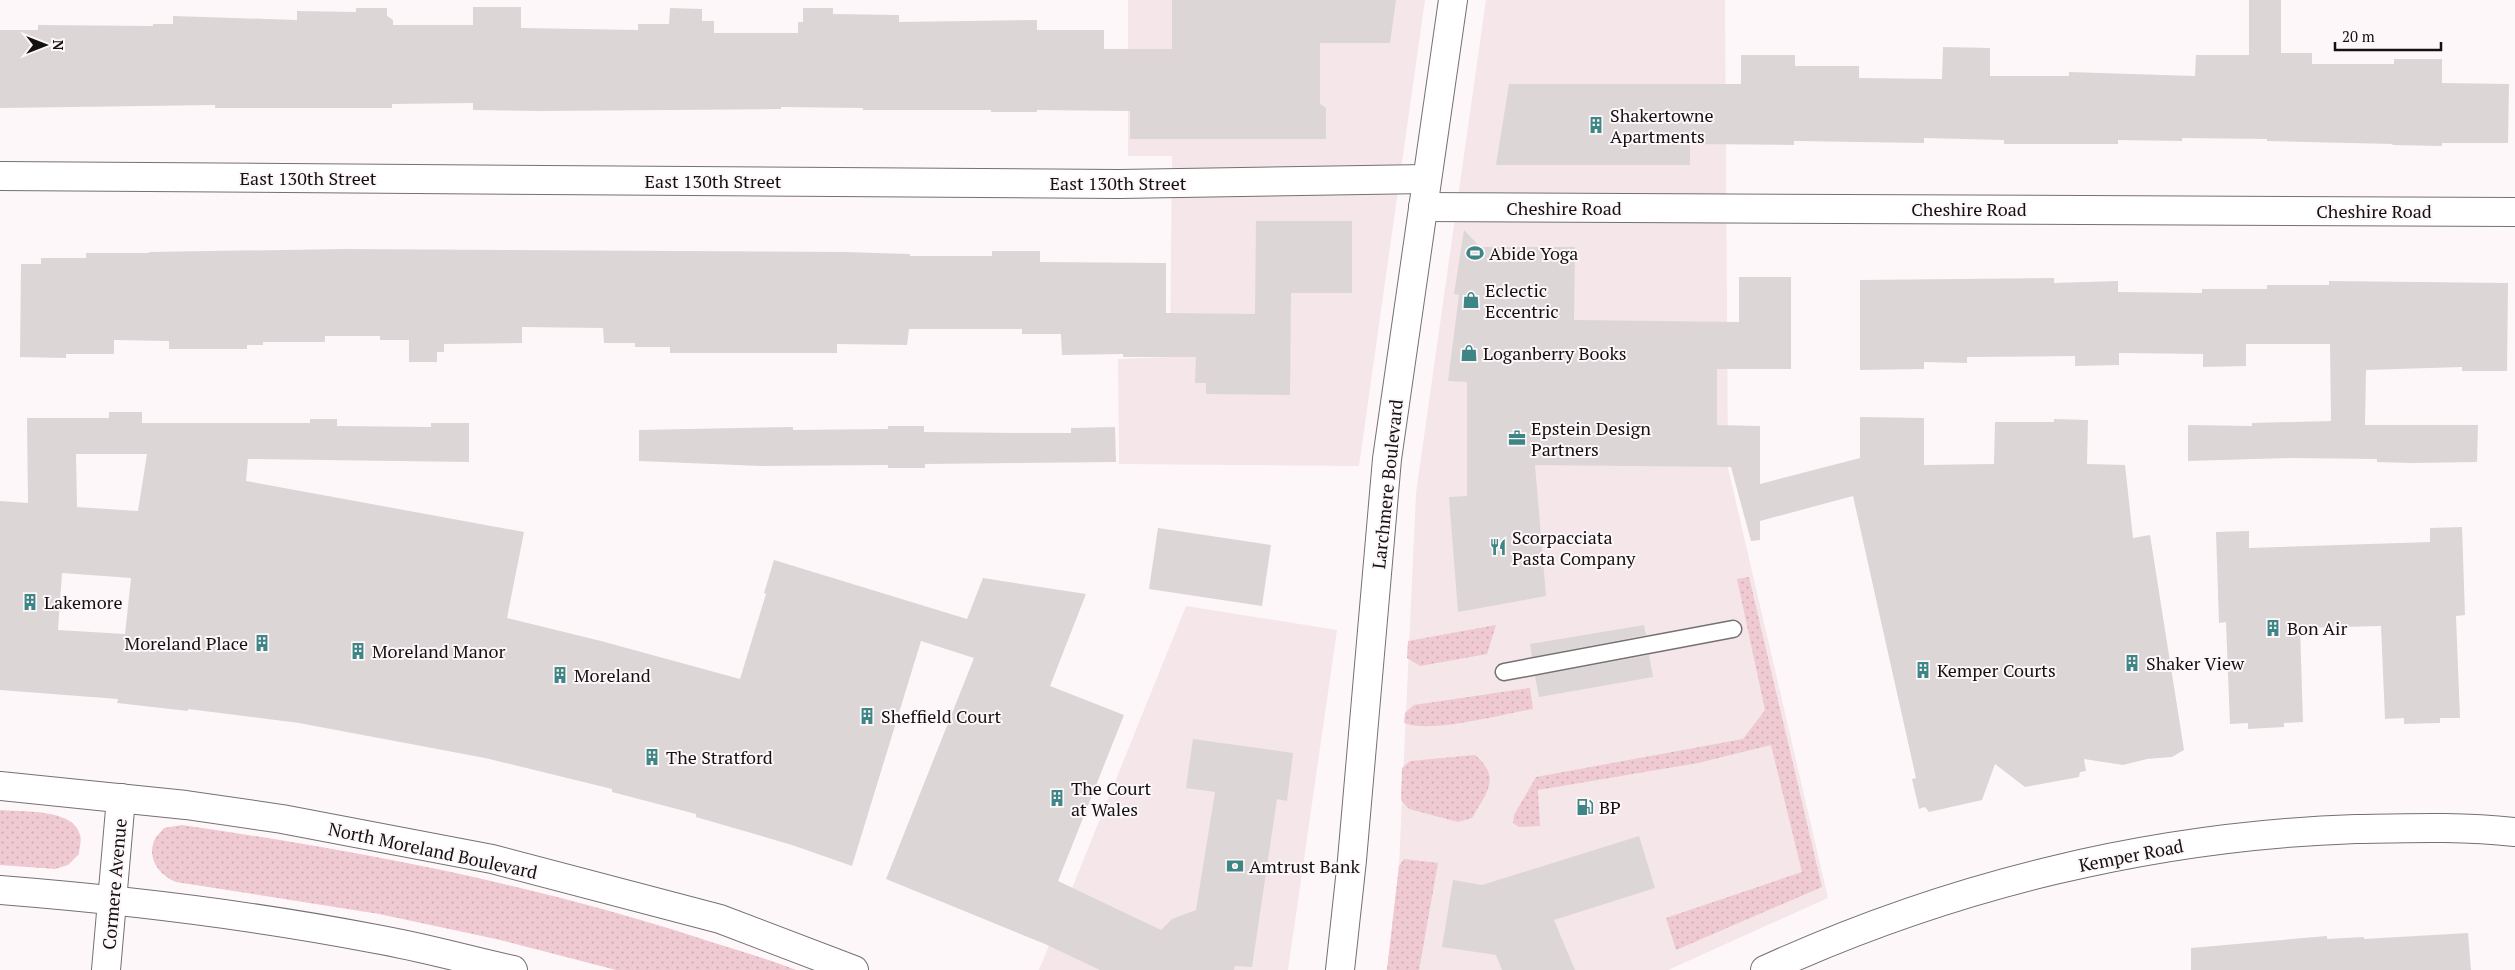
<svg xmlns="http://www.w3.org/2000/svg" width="2515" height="970" font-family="'PT Serif',serif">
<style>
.built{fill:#f4e6e9}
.green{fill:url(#green-dots)}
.building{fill:#dcd6d7;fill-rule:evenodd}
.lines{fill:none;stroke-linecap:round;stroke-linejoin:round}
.lane-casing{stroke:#757071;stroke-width:19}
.street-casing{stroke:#757071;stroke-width:30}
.secondary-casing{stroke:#757071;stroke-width:30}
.lane{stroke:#fff;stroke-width:16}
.street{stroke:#fff;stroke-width:28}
.secondary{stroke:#fff;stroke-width:28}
.labels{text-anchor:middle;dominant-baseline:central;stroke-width:4;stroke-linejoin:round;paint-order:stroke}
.poi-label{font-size:18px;fill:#131112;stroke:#fef7f9;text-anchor:start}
.street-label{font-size:18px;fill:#131112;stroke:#fef7f9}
</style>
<defs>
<pattern id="green-dots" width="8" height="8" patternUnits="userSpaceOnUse" patternTransform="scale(1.25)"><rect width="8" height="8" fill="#efcad2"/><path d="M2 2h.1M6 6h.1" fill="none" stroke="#ccacb3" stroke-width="1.8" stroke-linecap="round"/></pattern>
</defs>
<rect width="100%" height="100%" fill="#fef7f9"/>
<g class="built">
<polygon points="1128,0 1425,0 1359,466 1119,464 1118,359 1170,357 1172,156 1128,156"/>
<polygon points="1486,0 1725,0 1728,468 1828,898 1668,970 1387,970 1399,866 1416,493"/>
<polygon points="1186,606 1337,630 1288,970 1039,970"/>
</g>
<g class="green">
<polygon points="1749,577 1822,887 1676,950 1666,918 1802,872 1771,745 1698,763 1538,790 1540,826 1519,827 1513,823 1514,815 1536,777 1743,739 1765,710 1737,579"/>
<polygon points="1496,625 1487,654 1420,666 1407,658 1408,641"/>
<path d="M1530 688 1533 709C1503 714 1430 734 1404 723L1405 713 1414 705Z"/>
<path d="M1475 755C1502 778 1486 793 1472 818L1458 822 1409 809 1401 800 1402 768 1410 761Z"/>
<path d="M0 810C21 812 74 808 80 835 82 840 79 849 79 854L68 865 55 869 0 865Z"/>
<path d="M182 825C356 850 528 883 696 937 729 948 764 957 796 970H616L496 939 379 914 176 882C160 875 147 860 154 841 155 837 161 832 164 828Z"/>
<polygon points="1404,859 1438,863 1419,970 1387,970 1399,866"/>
</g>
<g class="building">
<polygon points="1172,0 1396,0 1390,43 1320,43 1320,104 1326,108 1326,139 1130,139 1130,111 1037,110 1037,112 991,112 991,110 863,110 863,108 781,107 781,109 539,111 473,110 473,103 392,104 392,108 215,108 215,105 0,108 0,30 38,30 38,25 153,26 153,24 173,24 173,16 297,20 297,11 356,12 356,8 387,8 387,16 393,20 393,25 473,25 473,7 521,7 521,28 638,30 638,24 669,24 670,8 702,9 702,21 714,21 714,33 798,33 798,22 803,22 803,8 833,8 833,14 899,15 899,22 1037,20 1037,30 1104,30 1104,49 1172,49"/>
<polygon points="2249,0 2281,0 2281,53 2312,53 2312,64 2394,64 2394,59 2442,59 2442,83 2509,84 2508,143 2442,143 2442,146 2392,145 2393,144 2267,141 2267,139 2182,138 2182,141 2118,140 2118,144 2004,144 2004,140 1924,138 1924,143 1794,141 1794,145 1690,144 1690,165 1496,165 1509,84 1741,84 1741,55 1795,55 1795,66 1859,66 1859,78 1942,79 1943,47 1990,48 1990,76 2069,76 2069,72 2195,76 2196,55 2249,55"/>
<polygon points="1256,221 1352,221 1352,293 1291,293 1290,395 1206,394 1206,383 1195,383 1196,357 1123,357 1123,354 1062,355 1061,334 1022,334 1022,329 909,329 907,345 837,344 837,353 670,353 670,347 635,347 635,343 604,343 603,328 522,327 522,343 444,344 444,352 437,352 437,362 409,362 409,340 380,340 380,336 325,336 325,342 263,342 263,345 247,345 247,349 169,349 169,341 114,340 114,354 66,354 66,358 20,357 21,264 41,264 41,258 86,258 86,253 149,253 149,252 344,249 845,252 910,254 910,256 992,256 992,251 1040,251 1040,262 1166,263 1166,313 1255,314"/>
<polygon points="1464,230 1480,247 1575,247 1574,320 1739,322 1739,277 1791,277 1791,369 1717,369 1717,425 1760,426 1760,484 1860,458 1860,417 1924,418 1924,465 1994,464 1995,422 2054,422 2054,419 2088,420 2087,464 2125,465 2133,538 2150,535 2184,750 2172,757 2147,759 2123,765 2084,759 2086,771 2080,772 2079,777 2025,787 1995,764 1982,800 1929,812 1925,807 1919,809 1912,779 1916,778 1853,496 1760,521 1760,540 1751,541 1731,467 1535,465 1546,596 1458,612 1449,497 1467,496 1467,382 1448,381 1459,295 1454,294"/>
<polygon points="2054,278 2054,283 2118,281 2118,292 2202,293 2202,289 2267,289 2267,285 2329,285 2329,281 2508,283 2507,371 2462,371 2462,367 2366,370 2365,425 2478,425 2477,462 2411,463 2377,462 2377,459 2291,458 2188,461 2188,425 2252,426 2252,423 2331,421 2330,344 2246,344 2246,366 2203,367 2203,354 2119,353 2119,365 2075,366 2075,356 1967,357 1967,363 1924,362 1924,369 1860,370 1860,280"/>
<path d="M109 412H142V423H310V419H337V426L431 427V423H469V462L248 459 246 481 524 532 507 618 601 641 740 679 766 594 764 593 774 560 967 619 983 578 1086 594 1050 686 1124 715 1058 881 1161 930 1172 919 1196 910 1215 792 1186 788 1193 739 1293 753 1287 801 1277 799 1252 967 1235 966 1234 970H1100L1045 944 886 879 974 658 921 641 852 866 792 845 696 817V814L612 792V789L485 758 299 723 188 709V711L117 703 118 699 0 690V501L28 503 27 418H109ZM76 454H147L138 511 77 507ZM62 573 131 578 125 634 58 630Z"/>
<polygon points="888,426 924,426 924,432 1024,433 1071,433 1071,428 1115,427 1116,462 925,464 925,468 888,468 888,465 761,466 639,461 639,430 793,427 793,430 888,429"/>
<polygon points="2462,527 2465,615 2456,616 2460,718 2440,718 2440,723 2404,724 2404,718 2385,719 2381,626 2300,628 2303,722 2284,723 2284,727 2248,729 2248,723 2230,724 2226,622 2219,623 2216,532 2249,531 2249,548 2430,542 2430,528"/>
<polygon points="1158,528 1271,545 1262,606 1149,589"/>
<polygon points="1644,625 1646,635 1532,657 1530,644"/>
<polygon points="1649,655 1653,677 1539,697 1535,676"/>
<polygon points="1639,836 1655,888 1554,920 1575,970 1502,970 1496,955 1442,947 1453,880 1482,885"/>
<polygon points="2468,933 2471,970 2191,970 2191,948 2327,936 2327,939 2364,937 2364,939"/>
</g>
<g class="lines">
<g class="lane-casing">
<polyline id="lane" points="1504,672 1733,629"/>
</g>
<g class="street-casing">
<g id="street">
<polyline points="0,176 1119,184 1426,179"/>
<polyline points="1423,207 2515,212"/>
<polyline points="106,970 121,798"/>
</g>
</g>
<g class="secondary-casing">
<g id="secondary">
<polyline points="0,786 186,805 282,819 492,859 720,919 854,970"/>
<path d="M0 890C126 900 252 915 376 939 422 947 468 960 513 970"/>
<polyline points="1340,970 1352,860 1387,459 1453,0"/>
<path d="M1765 970C1951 885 2152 836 2356 829 2409 828 2462 826 2515 832"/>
</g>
</g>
<use href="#lane" class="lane"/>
<use href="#street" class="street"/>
<use href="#secondary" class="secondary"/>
</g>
<defs>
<g id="building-bare" transform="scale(1.35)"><path d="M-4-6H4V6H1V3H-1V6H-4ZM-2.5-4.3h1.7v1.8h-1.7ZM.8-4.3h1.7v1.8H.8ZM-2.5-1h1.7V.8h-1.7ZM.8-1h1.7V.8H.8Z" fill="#3e8686" stroke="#fef7f9" stroke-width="2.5" paint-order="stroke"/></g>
<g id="stadium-bare" transform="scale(1.35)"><path d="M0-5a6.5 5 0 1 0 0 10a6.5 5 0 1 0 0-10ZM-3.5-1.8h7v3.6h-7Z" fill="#3e8686" stroke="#fef7f9" stroke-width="2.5" paint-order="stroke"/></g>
<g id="shop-bare" transform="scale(1.35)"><path d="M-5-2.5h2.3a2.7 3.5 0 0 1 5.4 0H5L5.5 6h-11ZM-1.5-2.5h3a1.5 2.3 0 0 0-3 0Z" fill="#3e8686" stroke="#fef7f9" stroke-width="2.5" paint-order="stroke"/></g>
<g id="office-bare" transform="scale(1.35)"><path d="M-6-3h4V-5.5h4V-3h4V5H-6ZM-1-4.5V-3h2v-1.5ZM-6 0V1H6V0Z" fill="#3e8686" stroke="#fef7f9" stroke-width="2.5" paint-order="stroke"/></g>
<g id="restaurant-bare" transform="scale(1.35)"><path d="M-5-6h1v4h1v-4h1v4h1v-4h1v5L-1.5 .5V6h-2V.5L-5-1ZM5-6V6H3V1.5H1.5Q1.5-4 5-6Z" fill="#3e8686" stroke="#fef7f9" stroke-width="2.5" paint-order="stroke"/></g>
<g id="fuel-bare" transform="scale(1.35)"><path d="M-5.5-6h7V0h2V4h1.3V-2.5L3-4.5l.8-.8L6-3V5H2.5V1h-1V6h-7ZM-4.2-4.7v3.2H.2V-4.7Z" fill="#3e8686" stroke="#fef7f9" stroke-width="2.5" paint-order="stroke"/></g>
<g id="bank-bare" transform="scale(1.35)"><path d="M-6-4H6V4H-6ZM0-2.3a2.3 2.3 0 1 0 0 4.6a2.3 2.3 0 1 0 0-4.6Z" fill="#3e8686" stroke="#fef7f9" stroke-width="2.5" paint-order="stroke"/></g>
</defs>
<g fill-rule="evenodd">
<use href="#building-bare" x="1596" y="125"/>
<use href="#stadium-bare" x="1475" y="253"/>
<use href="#shop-bare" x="1471" y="300"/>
<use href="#shop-bare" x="1469" y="353"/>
<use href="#office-bare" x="1517" y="438"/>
<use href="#restaurant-bare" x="1498" y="547"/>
<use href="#building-bare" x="30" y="602"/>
<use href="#building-bare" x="2273" y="628"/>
<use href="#building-bare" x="262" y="643"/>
<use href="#building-bare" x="358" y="651"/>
<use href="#building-bare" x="2132" y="663"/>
<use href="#building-bare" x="1923" y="670"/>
<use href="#building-bare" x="560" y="675"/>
<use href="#building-bare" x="867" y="716"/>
<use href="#building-bare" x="652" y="757"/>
<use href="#building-bare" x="1057" y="798"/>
<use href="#fuel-bare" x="1585" y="807"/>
<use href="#bank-bare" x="1235" y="866"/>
</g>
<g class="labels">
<g class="poi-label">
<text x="1610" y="115">Shakertowne<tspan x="1610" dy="21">Apartments</tspan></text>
<text x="1489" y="253">Abide Yoga</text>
<text x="1485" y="290">Eclectic<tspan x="1485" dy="21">Eccentric</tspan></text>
<text x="1483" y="353">Loganberry Books</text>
<text x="1531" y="428">Epstein Design<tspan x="1531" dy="21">Partners</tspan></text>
<text x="1512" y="537">Scorpacciata<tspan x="1512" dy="21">Pasta Company</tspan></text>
<text x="44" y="602">Lakemore</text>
<text x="2287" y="628">Bon Air</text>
<text x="248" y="643" text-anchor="end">Moreland Place</text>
<text x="372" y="651">Moreland Manor</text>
<text x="2146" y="663">Shaker View</text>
<text x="1937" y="670">Kemper Courts</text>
<text x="574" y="675">Moreland</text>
<text x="881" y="716">Sheffield Court</text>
<text x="666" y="757">The Stratford</text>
<text x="1071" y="788">The Court<tspan x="1071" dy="21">at Wales</tspan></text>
<text x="1599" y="807">BP</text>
<text x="1249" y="866">Amtrust Bank</text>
</g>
<g class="street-label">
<text x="308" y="178">East 130th Street</text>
<text x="713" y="181">East 130th Street</text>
<text x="1118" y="183">East 130th Street</text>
<text x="1564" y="208">Cheshire Road</text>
<text x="1969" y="209">Cheshire Road</text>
<text x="2374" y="211">Cheshire Road</text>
<text transform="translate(1387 484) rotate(-84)">Larchmere Boulevard</text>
<text transform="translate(433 850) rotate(12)">North Moreland Boulevard</text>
<text transform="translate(2131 855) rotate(-11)">Kemper Road</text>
<text transform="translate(114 884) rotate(-85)">Cormere Avenue</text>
</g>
</g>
<g transform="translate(45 45) rotate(90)" stroke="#fef7f9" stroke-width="4" paint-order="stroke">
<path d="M0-4L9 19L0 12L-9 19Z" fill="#131112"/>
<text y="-8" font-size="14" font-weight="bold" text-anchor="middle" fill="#131112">N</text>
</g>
<path d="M2335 42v8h106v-8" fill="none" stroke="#131112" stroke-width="2.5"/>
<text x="2342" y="42" font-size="15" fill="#131112" stroke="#fef7f9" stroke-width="4" paint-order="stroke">20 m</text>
</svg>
